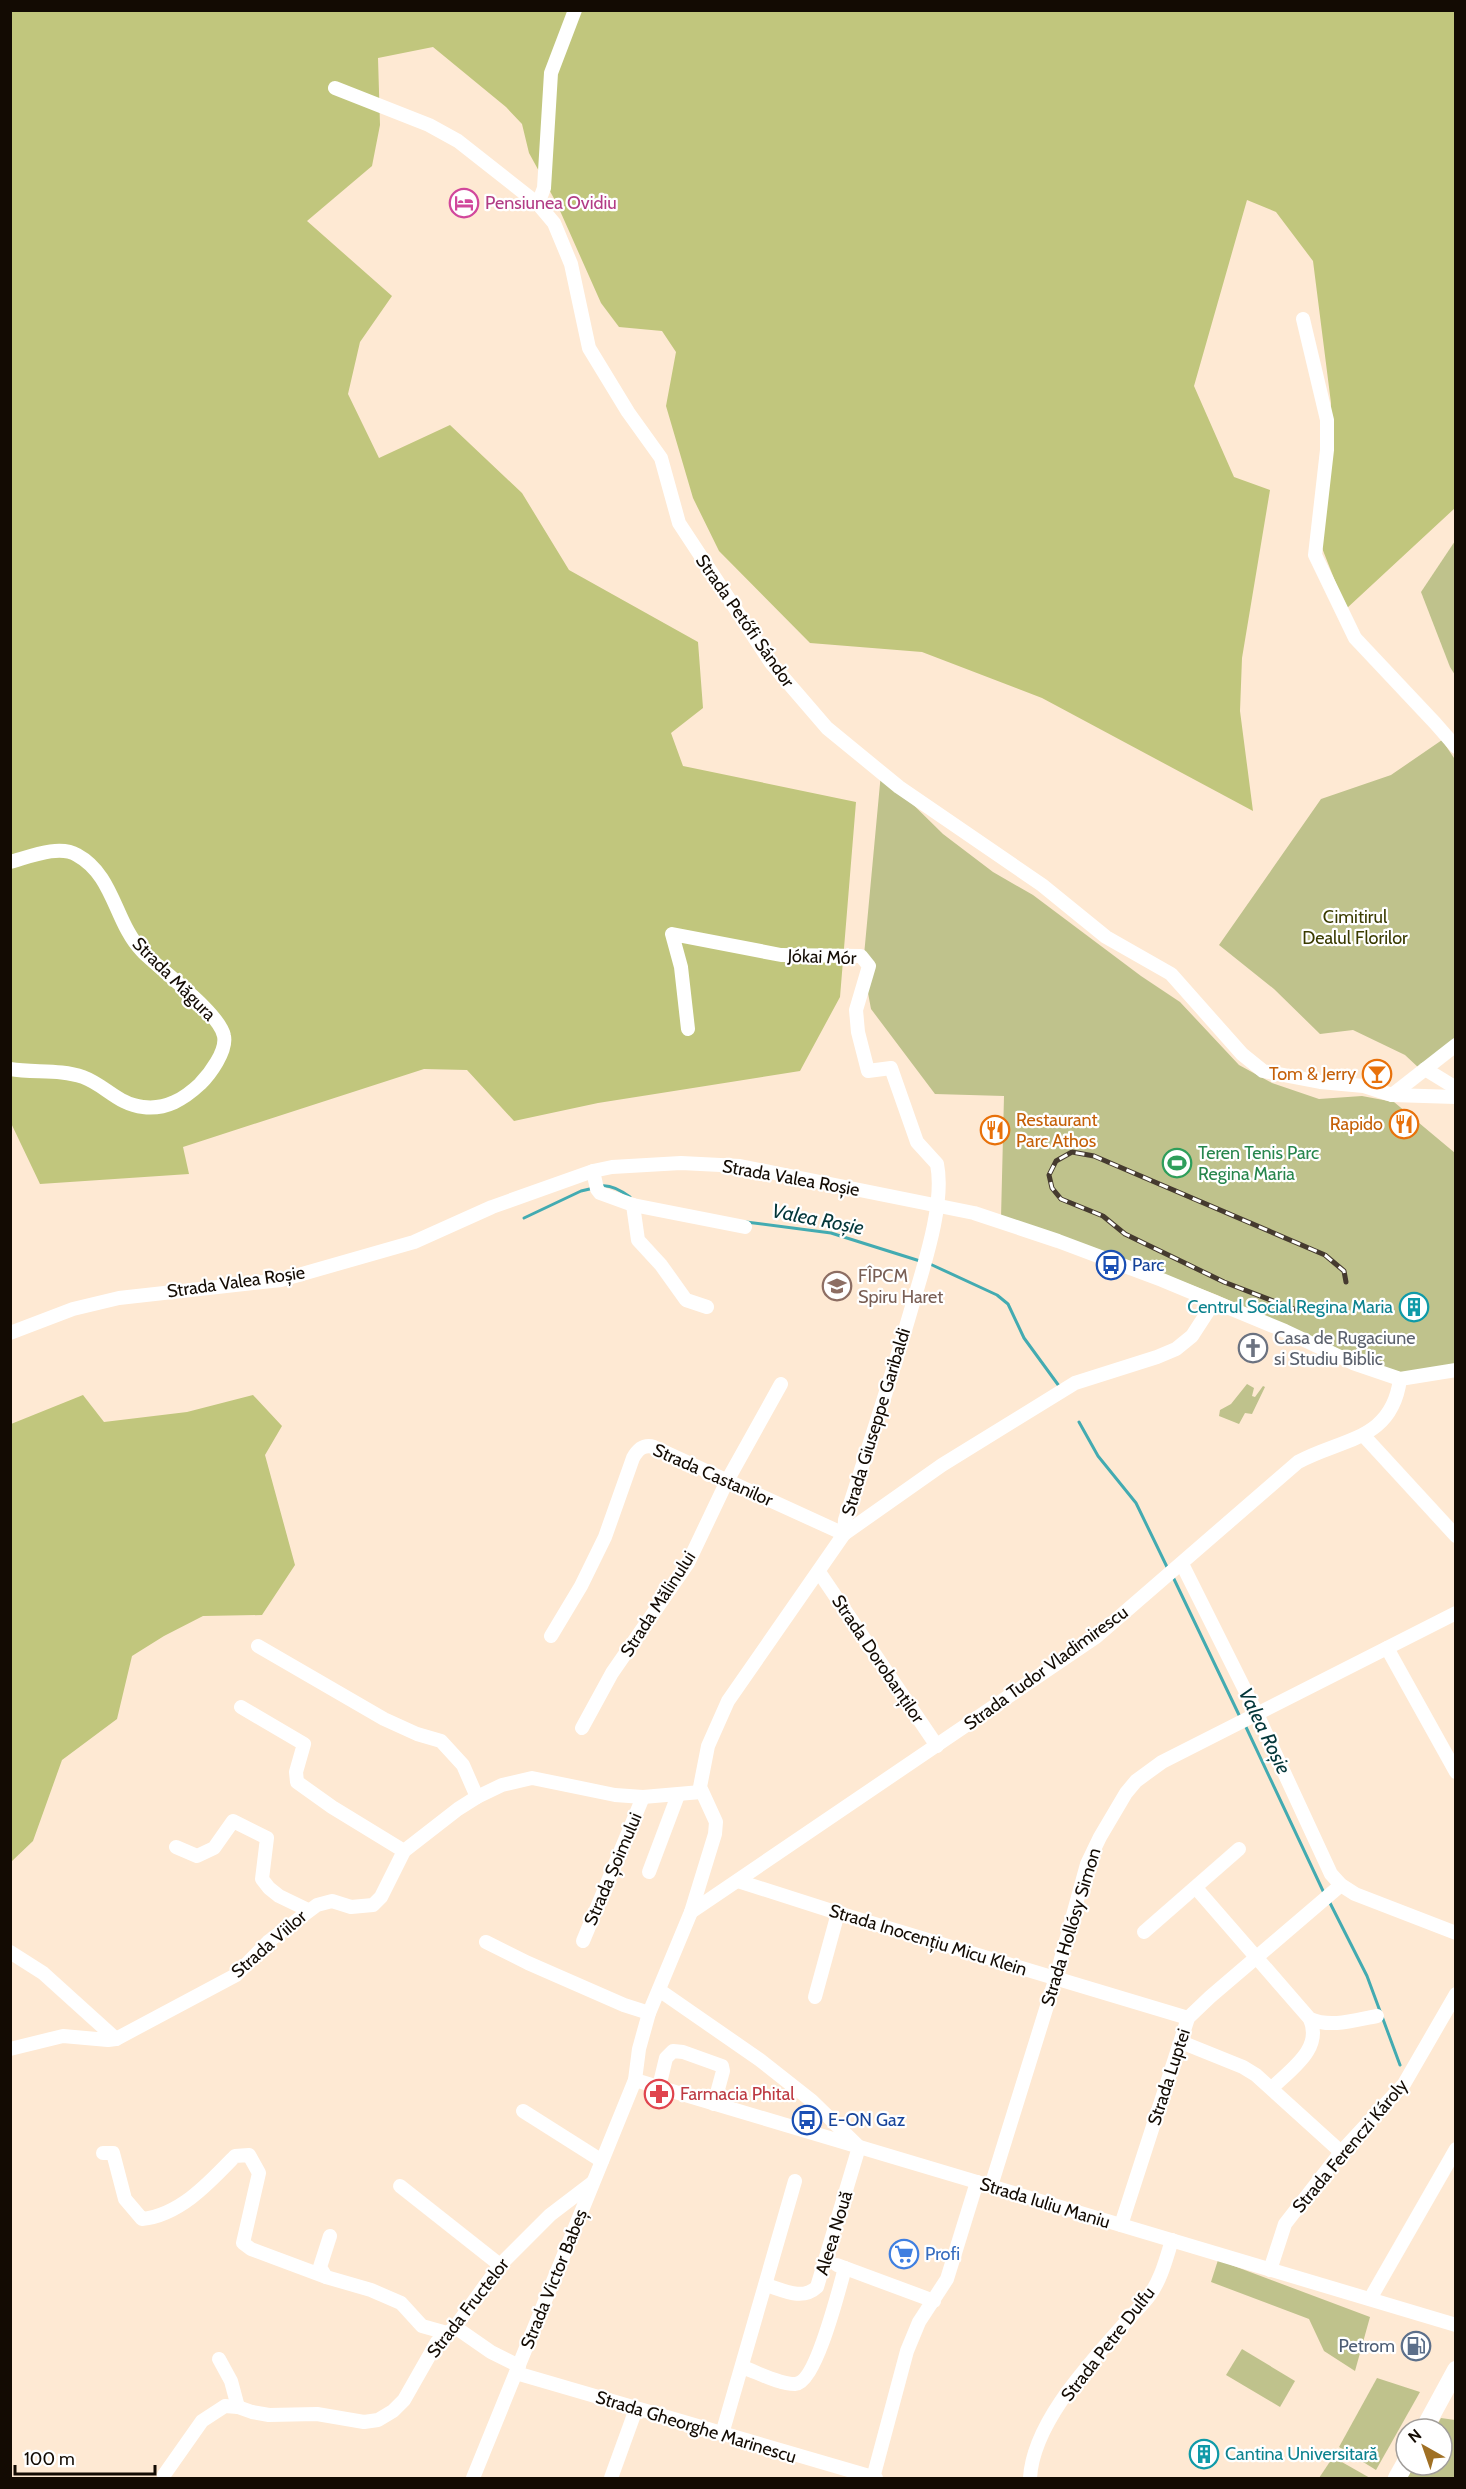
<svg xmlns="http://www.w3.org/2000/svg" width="1466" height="2489" font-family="Cabin,sans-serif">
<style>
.green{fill:#bfc28c}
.forest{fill:#c1c67d}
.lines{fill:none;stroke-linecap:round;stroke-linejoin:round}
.stream{stroke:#43abb1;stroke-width:3}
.minor{stroke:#fff;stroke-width:14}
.major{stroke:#fff;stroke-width:18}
.rail-casing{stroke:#453a2f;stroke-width:5}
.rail{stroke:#fff;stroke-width:3;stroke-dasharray:9;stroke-linecap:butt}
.labels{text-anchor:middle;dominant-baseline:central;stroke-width:4.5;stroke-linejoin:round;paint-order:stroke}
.hotel-label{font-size:18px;fill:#b23c85;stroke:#fff;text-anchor:start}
.street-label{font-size:18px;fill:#130b03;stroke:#fff}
.park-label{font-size:18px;fill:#3a3b00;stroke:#fff}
.food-label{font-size:18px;fill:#c56008;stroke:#fff;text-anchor:end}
.leisure-label{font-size:18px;fill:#27864d;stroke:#fff;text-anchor:start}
.transit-label{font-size:18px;fill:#164399;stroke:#fff;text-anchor:start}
.education-label{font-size:18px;fill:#785e54;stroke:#fff;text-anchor:start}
.culture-label{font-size:18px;fill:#0d838f;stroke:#fff;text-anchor:end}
.worship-label{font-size:18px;fill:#5b616d;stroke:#fff;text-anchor:start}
.health-label{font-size:18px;fill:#be3a42;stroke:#fff;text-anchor:start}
.shop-label{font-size:18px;fill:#366cbe;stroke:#fff;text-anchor:start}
.service-label{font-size:18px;fill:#4e5e75;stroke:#fff;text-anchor:end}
.water-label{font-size:20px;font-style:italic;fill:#033639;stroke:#fff}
</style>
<rect width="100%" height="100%" fill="#fee9d3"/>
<g class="green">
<polygon points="1455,541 1455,675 1450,667 1421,592"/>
<polygon points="1442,740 1456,761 1455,1041 1420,1069 1405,1055 1353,1030 1320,1034 1274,989 1219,945 1321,799 1391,775"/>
<polygon points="881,773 943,834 993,872 1033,895 1141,976 1180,1002 1239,1065 1272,1083 1319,1099 1362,1096 1394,1102 1455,1153 1455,1370 1397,1375 1217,1295 1110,1253 1001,1218 1004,1096 935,1094 871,1009 863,966"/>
<polygon points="1247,1384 1254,1388 1252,1396 1255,1397 1263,1386 1265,1387 1252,1414 1245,1413 1239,1424 1219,1416 1220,1410 1231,1404"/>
<polygon points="1218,2260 1370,2317 1355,2371 1324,2351 1309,2319 1211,2282"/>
<polygon points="1242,2349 1295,2381 1280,2407 1226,2375"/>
<polygon points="1377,2378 1420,2392 1376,2470 1339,2447"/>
<polygon points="1441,2418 1455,2420 1455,2478 1407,2478 1415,2465 1442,2465 1442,2429 1435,2429"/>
<polygon points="1333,2457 1370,2478 1319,2478"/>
</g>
<g class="forest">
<polygon points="10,11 1455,11 1455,508 1346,609 1322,548 1331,403 1313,261 1276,212 1247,200 1194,386 1234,477 1270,490 1242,658 1240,711 1253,811 1042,698 922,652 810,643 719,551 693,498 666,406 676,352 662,331 619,327 601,303 557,204 529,153 522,124 506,107 433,47 378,58 380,125 372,166 307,221 392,296 360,342 348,394 379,458 450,425 522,493 569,570 698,642 703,708 671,733 683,766 856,802 840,997 800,1071 598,1103 514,1121 467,1070 424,1069 183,1147 189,1174 40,1184 10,1121"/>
<polygon points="83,1395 104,1422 187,1412 253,1395 282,1426 265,1455 295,1565 262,1615 203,1616 164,1636 132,1656 117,1719 62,1760 33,1841 11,1862 11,1424"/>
</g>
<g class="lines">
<g class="stream">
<path d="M600 1186C610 1184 622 1191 630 1197"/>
<polyline points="524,1218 581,1191 594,1188"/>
<polyline points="746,1222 831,1233 920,1261"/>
<polyline points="930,1264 997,1295 1008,1304 1024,1338 1059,1386"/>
<polyline points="1079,1422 1098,1456 1136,1503 1168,1569"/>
<polyline points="1173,1577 1240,1717"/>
<polyline points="1245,1725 1324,1893"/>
<polyline points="1329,1901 1367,1976 1400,2065"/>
</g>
<g class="minor">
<polyline points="335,88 429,125 458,141 538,204 554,223 571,264 589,348 628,412 661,458 679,523 771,663 827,728 899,787 1042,885 1106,937 1171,974 1242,1054 1263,1071 1320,1082 1364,1086 1392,1095 1456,1097"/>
<polyline points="538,204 544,188 551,73 575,10"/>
<polyline points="1303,319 1327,420 1327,450 1315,555 1355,638 1435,723 1456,747"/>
<path d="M10 862C29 857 59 844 77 855 114 875 115 923 142 951 160 970 220 1013 224 1036 227 1051 210 1074 200 1084 184 1099 166 1110 143 1107 119 1105 105 1085 83 1077 60 1069 34 1073 10 1069"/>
<path d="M688 1029 681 967 672 934 781 955 861 956 869 966 856 1010 858 1032 868 1071 891 1068 917 1142 937 1164C945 1203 924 1265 913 1303 892 1376 868 1448 845 1520L844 1534"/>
<polyline points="1425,1069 1456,1088"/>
<polyline points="1392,1095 1456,1045"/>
<polyline points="593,1171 597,1189 600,1193 633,1205 745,1227"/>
<polyline points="633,1205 638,1240 661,1265 686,1300 707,1307"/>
<polyline points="10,1333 73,1309 119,1298 281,1280 414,1242 492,1207 593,1171 612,1167 681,1163 740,1166 974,1213 1058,1241 1162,1280 1285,1331 1353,1363 1400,1379 1456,1370"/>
<polyline points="1364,1436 1456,1536"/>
<polyline points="1182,1564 1257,1714 1331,1874 1341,1885 1355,1894 1456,1933"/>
<polyline points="819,1572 937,1746"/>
<path d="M551 1636 581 1586 605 1537 633 1458C638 1449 644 1444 654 1447L844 1534"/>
<polyline points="258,1646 384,1719 417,1734 441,1741 463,1765 477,1797"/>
<polyline points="1387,1648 1456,1772"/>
<polyline points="241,1707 304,1744 296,1772 297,1782 332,1807 404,1851"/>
<polyline points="582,1728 612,1673 688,1563 727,1481 781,1384"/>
<polyline points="176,1847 197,1856 214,1848 233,1821 267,1838 262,1879 269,1888 279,1896 308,1910"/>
<polyline points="649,1872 678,1795"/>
<polyline points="738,1881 838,1913 1188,2018"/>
<path d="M1196 1888 1310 2019C1331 2028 1355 2020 1377 2016"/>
<path d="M691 1912 1096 1637 1298 1462C1342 1438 1392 1441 1400 1379"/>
<polyline points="1144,1932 1239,1849"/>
<polyline points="583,1941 643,1797"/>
<polyline points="486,1942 528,1963 624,2005 649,2013"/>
<polyline points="10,1952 43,1973 116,2039"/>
<path d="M659 1990 760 2060 812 2101 859 2147 817 2287C802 2301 783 2290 766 2285"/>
<polyline points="815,1997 838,1913"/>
<polyline points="1181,2042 1243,2067 1256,2075 1341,2152"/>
<polyline points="10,2049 63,2036 108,2040 116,2039 236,1975 269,1941 317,1905 332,1901 351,1907 373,1905 381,1897 404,1851 458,1809 477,1797 502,1785 532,1778 615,1795 643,1797 701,1792"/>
<polyline points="635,2080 1456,2325"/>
<polyline points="659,2087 666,2058 673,2051 683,2052 722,2066 723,2071 714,2104"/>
<path d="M1272 2088C1291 2069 1323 2049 1310 2019"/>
<polyline points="523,2111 602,2161"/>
<path d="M103 2153H113L125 2199 142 2219C180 2215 209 2183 235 2156L249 2155 259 2173 243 2243 251 2249 326 2277"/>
<polyline points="400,2186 500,2265"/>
<polyline points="991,2186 1056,1977 1087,1864 1100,1837 1126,1793 1136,1781 1162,1762 1456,1613"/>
<polyline points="1121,2225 1188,2018 1210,1997 1341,1885"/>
<polyline points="330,2236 320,2267 326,2277 371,2290 401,2303 422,2326 447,2333"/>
<polyline points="837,2265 934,2301"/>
<polyline points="1270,2270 1285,2224 1341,2152 1404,2084 1456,1994"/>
<polyline points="1370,2299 1456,2149"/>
<polyline points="455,2327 491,2352 519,2366"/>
<polyline points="219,2359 231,2381 238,2407"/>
<path d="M742 2367C757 2372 778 2384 795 2384 816 2383 839 2289 845 2268"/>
<polyline points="516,2373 876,2478"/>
<polyline points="722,2434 795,2181"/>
<polyline points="164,2475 202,2421 225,2406 238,2407 252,2412 269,2415 317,2414 364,2422 378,2420 393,2411 404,2400 437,2342 455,2327 500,2265 550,2215 592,2183"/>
<polyline points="473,2478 635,2080 639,2049 649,2013 691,1912 715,1834 716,1822 700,1787 708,1746 728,1701 844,1534 942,1465 1075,1383 1157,1357 1176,1349 1192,1336 1214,1302"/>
<polyline points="611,2478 636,2409"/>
<polyline points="873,2478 907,2351 919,2322 947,2279 977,2182"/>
<path d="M1030 2478C1033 2423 1089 2364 1125 2323 1132 2314 1142 2306 1149 2296 1161 2280 1166 2259 1172 2240"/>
</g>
<g class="major">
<polyline points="1424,2429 1456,2370"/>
<polyline points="1397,2478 1406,2462"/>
</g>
<g class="rail-casing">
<polyline id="rail" points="1294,1309 1224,1282 1125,1234 1103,1216 1061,1199 1052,1188 1049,1175 1056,1161 1072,1152 1094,1156 1325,1255 1344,1271 1346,1282"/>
</g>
<use href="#rail" class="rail"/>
</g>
<defs>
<g id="hotel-ring" transform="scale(1.5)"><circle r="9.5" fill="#fff" stroke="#d1479c" stroke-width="1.5"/><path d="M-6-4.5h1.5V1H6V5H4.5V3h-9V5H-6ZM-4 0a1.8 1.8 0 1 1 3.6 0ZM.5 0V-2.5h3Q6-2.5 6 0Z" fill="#d1479c"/></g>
<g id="bar-ring" transform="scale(1.5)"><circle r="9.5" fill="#fff" stroke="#e8710a" stroke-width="1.5"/><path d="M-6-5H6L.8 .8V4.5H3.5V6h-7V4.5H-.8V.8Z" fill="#e8710a"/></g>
<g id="restaurant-ring" transform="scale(1.5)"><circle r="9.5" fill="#fff" stroke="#e8710a" stroke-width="1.5"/><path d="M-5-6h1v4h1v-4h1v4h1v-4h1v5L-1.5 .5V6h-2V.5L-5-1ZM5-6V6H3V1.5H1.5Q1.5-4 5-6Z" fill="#e8710a"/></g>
<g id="stadium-ring" transform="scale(1.5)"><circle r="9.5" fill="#fff" stroke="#2e9e5b" stroke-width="1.5"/><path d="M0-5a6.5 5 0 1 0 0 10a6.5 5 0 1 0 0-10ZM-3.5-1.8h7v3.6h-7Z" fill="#2e9e5b"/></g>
<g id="bus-ring" transform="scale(1.5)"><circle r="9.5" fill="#fff" stroke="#1a4fb4" stroke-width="1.5"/><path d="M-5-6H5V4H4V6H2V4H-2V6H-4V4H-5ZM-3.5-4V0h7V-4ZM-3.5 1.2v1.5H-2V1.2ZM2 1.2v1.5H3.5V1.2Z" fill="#1a4fb4"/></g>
<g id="school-ring" transform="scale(1.5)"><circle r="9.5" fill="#fff" stroke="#8d6e63" stroke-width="1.5"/><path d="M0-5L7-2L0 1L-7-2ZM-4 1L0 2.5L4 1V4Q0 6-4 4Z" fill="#8d6e63"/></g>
<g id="building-ring" transform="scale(1.5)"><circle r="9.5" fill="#fff" stroke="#0f9aa8" stroke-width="1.5"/><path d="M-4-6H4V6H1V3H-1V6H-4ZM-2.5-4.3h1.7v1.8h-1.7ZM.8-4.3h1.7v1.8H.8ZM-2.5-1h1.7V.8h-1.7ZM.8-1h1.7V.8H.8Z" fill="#0f9aa8"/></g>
<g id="church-ring" transform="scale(1.5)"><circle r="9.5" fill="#fff" stroke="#6b7280" stroke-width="1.5"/><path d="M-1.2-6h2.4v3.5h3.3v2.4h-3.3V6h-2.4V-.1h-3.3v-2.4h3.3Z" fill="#6b7280"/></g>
<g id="pharmacy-ring" transform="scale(1.5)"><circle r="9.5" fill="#fff" stroke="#e0444e" stroke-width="1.5"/><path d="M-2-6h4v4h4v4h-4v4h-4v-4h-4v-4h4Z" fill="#e0444e"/></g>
<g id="supermarket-ring" transform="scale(1.5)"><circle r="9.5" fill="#fff" stroke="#3f7fe0" stroke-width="1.5"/><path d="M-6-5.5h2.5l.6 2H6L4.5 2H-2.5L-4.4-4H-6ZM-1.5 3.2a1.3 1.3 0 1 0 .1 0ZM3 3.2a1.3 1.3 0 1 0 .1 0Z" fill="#3f7fe0"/></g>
<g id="fuel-ring" transform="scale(1.5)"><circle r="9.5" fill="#fff" stroke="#5c6f8a" stroke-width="1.5"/><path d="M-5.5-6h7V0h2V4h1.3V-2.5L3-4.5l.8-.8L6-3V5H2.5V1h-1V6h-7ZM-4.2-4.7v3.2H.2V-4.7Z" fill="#5c6f8a"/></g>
</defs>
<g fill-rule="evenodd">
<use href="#hotel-ring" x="464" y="203"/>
<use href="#bar-ring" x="1377" y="1074"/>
<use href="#restaurant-ring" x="1404" y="1124"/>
<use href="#restaurant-ring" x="995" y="1130"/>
<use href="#stadium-ring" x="1177" y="1163"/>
<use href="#bus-ring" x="1111" y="1265"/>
<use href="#school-ring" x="837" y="1286"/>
<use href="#building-ring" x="1414" y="1307"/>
<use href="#church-ring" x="1253" y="1348"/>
<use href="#pharmacy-ring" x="659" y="2094"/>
<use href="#bus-ring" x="807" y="2120"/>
<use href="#supermarket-ring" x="904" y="2254"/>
<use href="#fuel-ring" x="1416" y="2346"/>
<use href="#building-ring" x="1204" y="2454"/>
</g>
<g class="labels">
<g class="hotel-label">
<text x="485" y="203">Pensiunea Ovidiu</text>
</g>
<g class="street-label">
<text transform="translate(745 621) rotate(55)">Strada Petőfi Sándor</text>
<text transform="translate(822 957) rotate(2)">Jókai Mór</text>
<text transform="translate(174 979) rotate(45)">Strada Măgura</text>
<text transform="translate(791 1178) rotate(10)">Strada Valea Roșie</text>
<text transform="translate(236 1282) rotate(-8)">Strada Valea Roșie</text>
<text transform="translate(876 1422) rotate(-73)">Strada Giuseppe Garibaldi</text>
<text transform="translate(713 1475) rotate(24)">Strada Castanilor</text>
<text transform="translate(658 1604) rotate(-57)">Strada Mălinului</text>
<text transform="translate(878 1659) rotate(56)">Strada Dorobanților</text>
<text transform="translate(1046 1668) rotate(-36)">Strada Tudor Vladimirescu</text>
<text transform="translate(613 1869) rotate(-67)">Strada Șoimului</text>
<text transform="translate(1071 1927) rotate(-73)">Strada Hollósy Simon</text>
<text transform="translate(928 1940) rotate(17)">Strada Inocențiu Micu Klein</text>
<text transform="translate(269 1944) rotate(-41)">Strada Viilor</text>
<text transform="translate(1169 2077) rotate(-72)">Strada Luptei</text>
<text transform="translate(1350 2146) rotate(-50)">Strada Ferenczi Károly</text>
<text transform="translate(1045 2203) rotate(17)">Strada Iuliu Maniu</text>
<text transform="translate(834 2233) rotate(-73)">Aleea Nouă</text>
<text transform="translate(554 2279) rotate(-68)">Strada Victor Babeș</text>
<text transform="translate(468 2308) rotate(-52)">Strada Fructelor</text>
<text transform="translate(1108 2344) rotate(-52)">Strada Petre Dulfu</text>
<text transform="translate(696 2427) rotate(17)">Strada Gheorghe Marinescu</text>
</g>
<g class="park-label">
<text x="1355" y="917">Cimitirul<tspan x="1355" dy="21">Dealul Florilor</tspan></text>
</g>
<g class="food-label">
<text x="1356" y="1074">Tom &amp; Jerry</text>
<text x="1016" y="1120" text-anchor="start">Restaurant<tspan x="1016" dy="21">Parc Athos</tspan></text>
<text x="1383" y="1124">Rapido</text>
</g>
<g class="leisure-label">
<text x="1198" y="1153">Teren Tenis Parc<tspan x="1198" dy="21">Regina Maria</tspan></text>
</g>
<g class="transit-label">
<text x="1132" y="1265">Parc</text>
<text x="828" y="2120">E-ON Gaz</text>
</g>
<g class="education-label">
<text x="858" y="1276">FÎPCM<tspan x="858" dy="21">Spiru Haret</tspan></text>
</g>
<g class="culture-label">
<text x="1393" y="1307">Centrul Social Regina Maria</text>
<text x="1225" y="2454" text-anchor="start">Cantina Universitară</text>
</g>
<g class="worship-label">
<text x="1274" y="1338">Casa de Rugaciune<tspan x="1274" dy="21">si Studiu Biblic</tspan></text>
</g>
<g class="health-label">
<text x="680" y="2094">Farmacia Phital</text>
</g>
<g class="shop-label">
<text x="925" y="2254">Profi</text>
</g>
<g class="service-label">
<text x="1395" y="2346">Petrom</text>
</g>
<g class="water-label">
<text transform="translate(818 1219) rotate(11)">Valea Roșie</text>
<text transform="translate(1265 1731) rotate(64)">Valea Roșie</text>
</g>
</g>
<rect width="1466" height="2489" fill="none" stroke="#130b03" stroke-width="24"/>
<g transform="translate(1424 2447) rotate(320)"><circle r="28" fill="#ffffff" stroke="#a19d9a" stroke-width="1.5"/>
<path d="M0-4.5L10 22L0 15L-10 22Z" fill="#a07024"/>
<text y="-9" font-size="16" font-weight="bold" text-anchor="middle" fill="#130b03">N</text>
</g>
<path d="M15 2465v9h140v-9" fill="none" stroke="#130b03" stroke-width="3"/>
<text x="24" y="2465" font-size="18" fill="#130b03" stroke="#ffffff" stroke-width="4.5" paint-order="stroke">100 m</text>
</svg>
